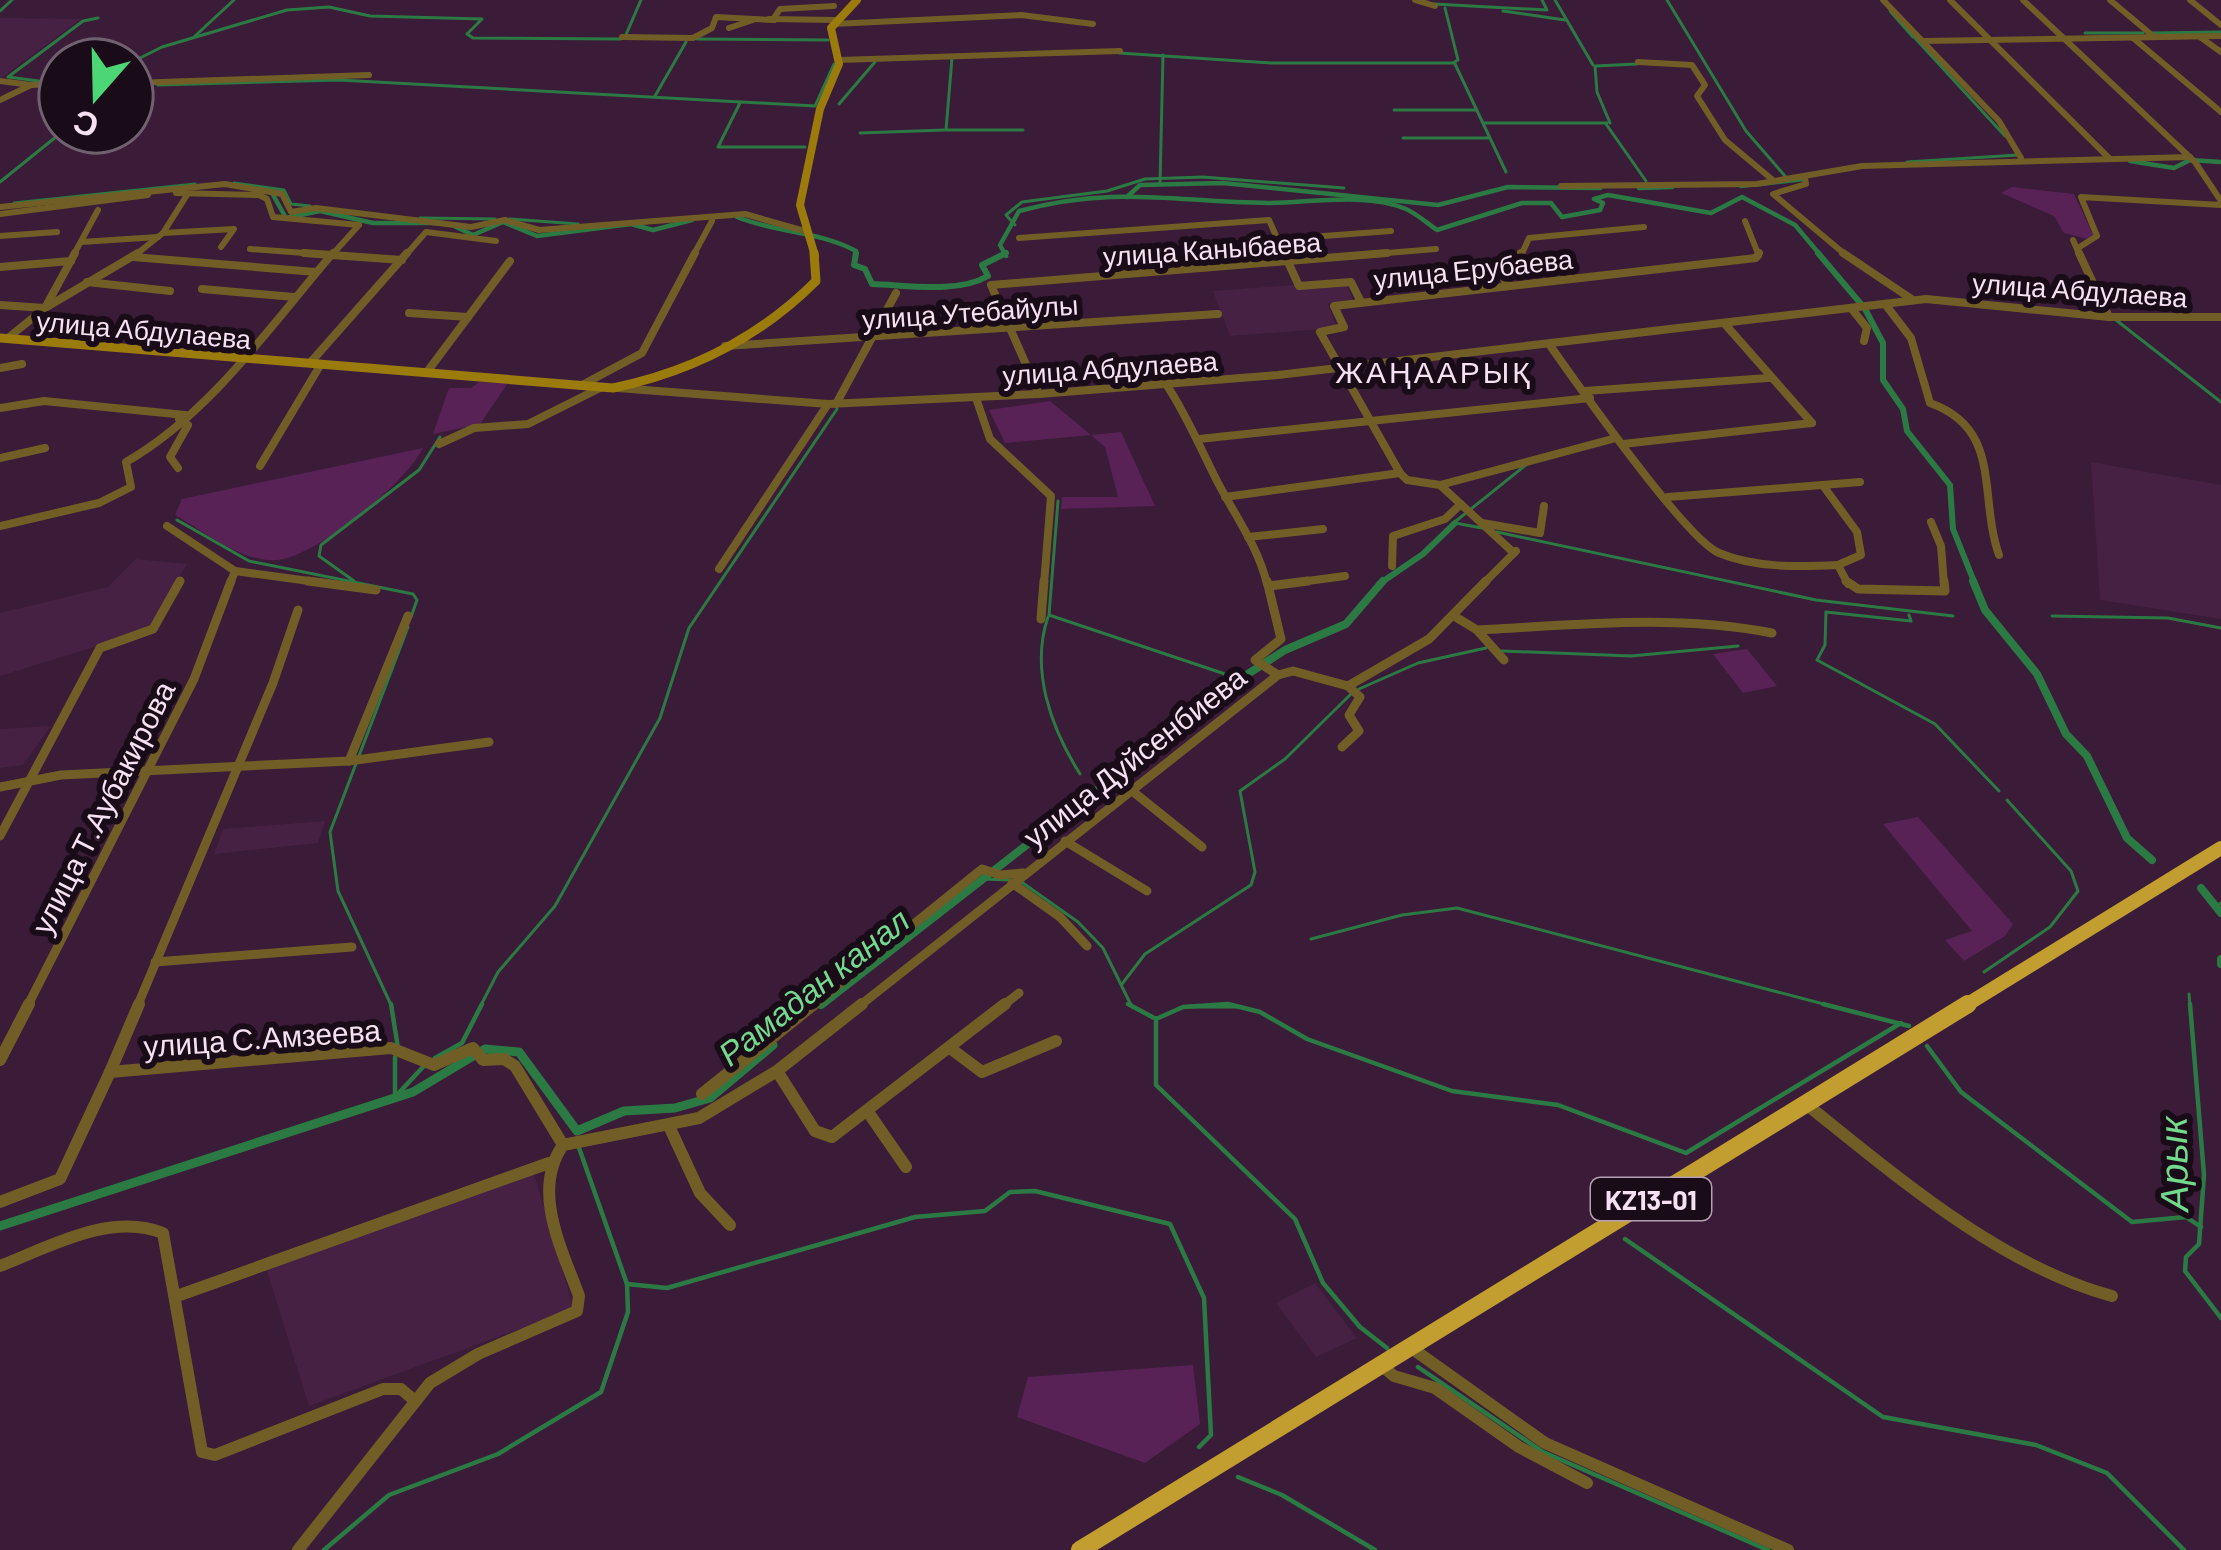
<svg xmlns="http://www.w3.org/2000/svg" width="2221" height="1550" font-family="Barlow,sans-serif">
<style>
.built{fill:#462143}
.green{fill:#592256}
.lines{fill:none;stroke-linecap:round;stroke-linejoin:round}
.stream-far1{stroke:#2c7a43;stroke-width:3}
.stream{stroke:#2c7a43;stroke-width:4.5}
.canal-far3{stroke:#2c7a43;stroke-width:4.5}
.canal-far2{stroke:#2c7a43;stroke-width:6}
.canal-far1{stroke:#2c7a43;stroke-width:8}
.canal{stroke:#2c7a43;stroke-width:9}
.minor-far3{stroke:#715e26;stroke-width:6}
.minor-far2{stroke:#715e26;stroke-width:8}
.minor-far1{stroke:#715e26;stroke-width:9}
.minor{stroke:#715e26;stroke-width:12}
.secondary-far1{stroke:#9b7b0c;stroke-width:8}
.secondary{stroke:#9b7b0c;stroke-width:9}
.trunk-far1{stroke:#c19e2f;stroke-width:14}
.trunk{stroke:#c19e2f;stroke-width:18}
.labels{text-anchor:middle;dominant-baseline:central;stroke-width:12;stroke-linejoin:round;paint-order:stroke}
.far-street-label{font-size:27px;fill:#f6e0f3;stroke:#190c18}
.shield{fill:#190c18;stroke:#b4a0b1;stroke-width:3}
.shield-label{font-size:27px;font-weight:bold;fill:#f6e0f3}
.far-quarter-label{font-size:30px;letter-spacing:3px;fill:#f6e0f3;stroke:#190c18}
.street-label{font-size:30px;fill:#f6e0f3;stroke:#190c18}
.water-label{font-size:33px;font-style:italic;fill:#73d98c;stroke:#190c18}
.near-water-label{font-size:39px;font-style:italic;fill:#73d98c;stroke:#190c18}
</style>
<rect width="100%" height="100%" fill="#3a1b38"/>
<g class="built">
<polygon points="0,18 14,18 81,19 0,79"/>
<polygon points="1292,285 1347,286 1353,300 1328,304 1337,328 1230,336 1213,291"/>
<polygon points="2091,462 2221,485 2221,619 2100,600"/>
<polygon points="136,559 187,564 146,631 0,676 0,613 108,587"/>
<polygon points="51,726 23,765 0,768 0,729"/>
<polygon points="325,821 318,843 214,854 223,829"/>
<polygon points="534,1174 574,1309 309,1406 266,1268"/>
<polygon points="1315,1283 1357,1338 1316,1357 1276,1303"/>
</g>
<g class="green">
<polygon points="2012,187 2074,194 2093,235 2087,239 2064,233 2054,216 2001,193"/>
<polygon points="479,382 508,383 480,424 433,434 449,388 471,388"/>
<polygon points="1050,401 1091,435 1121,432 1155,506 1061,509 1062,497 1118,497 1105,447 1091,435 1005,443 989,410"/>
<path d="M423 448C406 483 316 557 277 560 242 563 204 531 175 515L182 499Z"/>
<polygon points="1747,649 1777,686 1743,693 1713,654"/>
<polygon points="1918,817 2013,924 2005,936 1964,961 1945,940 1972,931 1883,824"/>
<polygon points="1193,1365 1200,1424 1145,1463 1017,1417 1028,1377"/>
</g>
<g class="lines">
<g class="stream-far1">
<polyline points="1555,0 1593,65"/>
<polyline points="1667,0 1746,131 1785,176"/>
<polyline points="1434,4 1547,10 1542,0"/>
<polyline points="0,11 12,0"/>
<polyline points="1503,11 1565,20"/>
<polyline points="1890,11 1913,37"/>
<polyline points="2085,33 2143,33"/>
<polyline points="2152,33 2221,32"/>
<polyline points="195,36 234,0"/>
<polyline points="625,37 641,0"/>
<polyline points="1915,38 2005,136"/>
<polyline points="697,39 828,40"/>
<polyline points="1119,53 1271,63 1453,63 1458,60 1445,8"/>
<polyline points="952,58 946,130 1023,130"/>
<polyline points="132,62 162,47 287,10 329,7 370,16 482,19 467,34 473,38 621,39"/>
<polyline points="1455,64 1506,172"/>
<polyline points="46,82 8,77 83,21 98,18"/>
<polyline points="158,85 339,80 815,106 834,64"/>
<polyline points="655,96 686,42"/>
<polyline points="740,103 718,147 805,147"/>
<polyline points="839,104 875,62"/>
<polyline points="1394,110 1477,110"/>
<polyline points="1484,123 1607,123"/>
<polyline points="1610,123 1597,92 1595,66 1637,64"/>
<polyline points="1606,124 1646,181"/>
<polyline points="860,133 944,130"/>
<polyline points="1403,138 1489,138"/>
<polyline points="1907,162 2018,155"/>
<polyline points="0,182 62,132"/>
<polyline points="234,183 284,190 291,204 310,206"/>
<polyline points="1160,184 1163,55"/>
<polyline points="14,203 195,184"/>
<polyline points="420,218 495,219"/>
<polyline points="510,219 578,224"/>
<polyline points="1015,225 1006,215 1022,202 1107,191 1145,179 1203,177 1344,188"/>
<polyline points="2116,320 2221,402"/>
<polyline points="1058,501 1049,615 1225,674 1220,694"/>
<polyline points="177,520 249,561 413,594 417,600 411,617"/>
<polyline points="1456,521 1527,464"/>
<polyline points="1455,523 1482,528"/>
<polyline points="1497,532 1816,600 1953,616"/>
<polyline points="354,581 319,556 321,545 419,470 440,437"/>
<polyline points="1909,615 1911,621 1826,612 1825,645 1817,660 1935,724 1999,791"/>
<polyline points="2052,616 2168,618 2221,628"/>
<path d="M1048 617C1030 670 1051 728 1080 774"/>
<polyline points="1502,651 1631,656 1738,646"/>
<polyline points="1359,689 1418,663 1486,648"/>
<polyline points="982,879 1010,880"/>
<polyline points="1020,881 1078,922 1103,948 1132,1007"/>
<polyline points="2215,906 2221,903"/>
<polyline points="1311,939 1402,915 1457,908 1835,1007"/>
<polyline points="1984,972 2050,927 2078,891 2071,871 2007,800"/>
<polyline points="1122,984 1145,954 1251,885 1255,872 1240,791 1285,759 1351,694"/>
<polyline points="2189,994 2190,1007"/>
<polyline points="392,1007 338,891 330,832 408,627"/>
<polyline points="480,1007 498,972 555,906 660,718 689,628 837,409"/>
<polyline points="1189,1007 1238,1007"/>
</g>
<g class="stream">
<polyline points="391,1004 398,1048"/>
<polyline points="1128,1004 1156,1019 1183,1007 1228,1004 1260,1012 1307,1039 1452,1091 1558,1105 1686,1153 1901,1023"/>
<polyline points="1823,1004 1909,1026"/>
<polyline points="2190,1004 2204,1175 2199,1244 2186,1257 2185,1271 2221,1318"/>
<polyline points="1156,1021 1156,1085 1295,1219 1323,1283 1360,1327 1387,1348"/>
<polyline points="1927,1046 1961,1092 2132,1222 2186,1217 2201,1227"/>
<polyline points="395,1057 395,1095"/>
<polyline points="435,1058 462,1043 482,1004"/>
<polyline points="395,1097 423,1067"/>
<polyline points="1625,1239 1883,1417 2036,1445 2107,1473 2184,1550"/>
<polyline points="627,1284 667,1288 915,1217 985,1211 1010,1192 1035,1191 1170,1224 1204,1298 1211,1435 1199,1447"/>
<polyline points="1418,1367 1543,1452 1768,1550"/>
<polyline points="1238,1477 1282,1495 1375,1550"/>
<polyline points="324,1550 389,1495 498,1454 601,1392 628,1312 627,1284 578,1145"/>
</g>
<g class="canal-far3">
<polyline points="2130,161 2174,168 2190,160 2221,162"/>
<polyline points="1741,186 1804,179"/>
<polyline points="1639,188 1672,187"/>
<polyline points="272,193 286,218 320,211 373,223 437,223"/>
<polyline points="1127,197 1140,185 1223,183 1438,205 1508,187 1600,188"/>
<path d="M737 217C776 233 819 231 856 251L855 256"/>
<polyline points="452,225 473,235 503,222 537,236 631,224 653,230 692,220"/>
<path d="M1006 256 1000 245 1019 211C1115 185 1174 202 1268 203 1309 203 1367 192 1406 209 1417 214 1427 223 1437 230L1522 203H1551L1562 217 1600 210 1603 203 1594 199 1608 195 1711 213 1742 197 1795 225 1821 256"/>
</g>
<g class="canal-far2">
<path d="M856 253 854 265 865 269 872 284C907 285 957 294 988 276L982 265 1006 253"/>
<polyline points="1818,253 1861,304"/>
<polyline points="1865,309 1883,343 1883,380 1903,409 1907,431 1950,485 1953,529 1975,584"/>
<polyline points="1379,584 1423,554 1455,523"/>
</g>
<g class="canal-far1">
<polyline points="1973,581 1985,610 2037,674 2066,734 2087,756 2127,838 2152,860"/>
<polyline points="2201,888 2221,913"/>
<polyline points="2221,959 2221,964"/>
<polyline points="821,1005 1240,679 1285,650 1346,624 1383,581"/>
</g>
<polyline class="canal" points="0,1226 413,1092 485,1049 519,1052 577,1131 624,1111 675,1108 710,1098 773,1045"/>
<g class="minor-far3">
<polyline points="1415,0 1435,6"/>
<polyline points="1883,0 1999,121 2021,158"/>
<polyline points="1950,0 2110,159"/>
<polyline points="2023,0 2195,162 2221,201"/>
<polyline points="2110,0 2153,36"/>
<polyline points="2190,0 2221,25"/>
<polyline points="774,18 780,9 834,6"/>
<polyline points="769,19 836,20"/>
<polyline points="833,24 1021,15 1093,24"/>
<polyline points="729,28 753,20"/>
<polyline points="622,37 693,38 712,28 716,17 774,20"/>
<polyline points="2200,37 2221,52"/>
<polyline points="2133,38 2221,112"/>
<polyline points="1923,41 2221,36"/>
<polyline points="839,60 1120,51"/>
<polyline points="1638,62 1692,65 1705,85 1697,96 1725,140 1774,181"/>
<polyline points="0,81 31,85"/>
<polyline points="132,83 369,75"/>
<polyline points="0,100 31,85 60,84"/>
<polyline points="1805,178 1806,184 1773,194 1847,256"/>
<polyline points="1561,186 1757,184 1862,166 2190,157"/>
<polyline points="176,193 259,195 267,199 273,217 359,225"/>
<polyline points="0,207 225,184 282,194 291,212 316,208 471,227 505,220 539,230 745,214 808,232"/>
<polyline points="0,214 148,195"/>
<polyline points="1745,221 1759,256"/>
<polyline points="163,233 234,229 221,247"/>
<polyline points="0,236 57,232"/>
<polyline points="1019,238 1269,220 1285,256"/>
<polyline points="2073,240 2080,256"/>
<polyline points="81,242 158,237"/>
<polyline points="2078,248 2097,236 2081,197 2221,205"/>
<polyline points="250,249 346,256"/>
<polyline points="1111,252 1391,231"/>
<polyline points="73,256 98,210"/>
<polyline points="134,256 163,233 187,195"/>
<polyline points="331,256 359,225"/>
<polyline points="405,256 426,232 496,241"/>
<polyline points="693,256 712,221"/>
<polyline points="1350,256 1436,249"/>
<polyline points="1521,256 1529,238 1644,227"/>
</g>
<g class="minor-far2">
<polyline points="304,253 402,260"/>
<polyline points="1284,253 1299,286 1351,282 1361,302"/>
<polyline points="1843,253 1913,300"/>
<polyline points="2079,253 2109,317"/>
<polyline points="133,257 316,272"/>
<polyline points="0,267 71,261"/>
<polyline points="87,282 170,291"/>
<polyline points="1507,286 1498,263 1522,258 1521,253"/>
<polyline points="202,289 294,297"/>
<path d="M1885 304 1911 338 1930 403C2003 429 1978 495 1999 555"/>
<polyline points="0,305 45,308 138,253"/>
<polyline points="1851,308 1867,328 1864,341"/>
<polyline points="409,313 468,317"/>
<polyline points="1724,323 1812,423"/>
<polyline points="8,338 45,308 75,253"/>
<path d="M1549 344C1575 381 1686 539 1719 553 1755 568 1799 567 1838 565"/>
<polyline points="725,346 1218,314"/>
<polyline points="310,363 407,253"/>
<polyline points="0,368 22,364"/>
<polyline points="427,372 510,261"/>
<path d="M1166 384C1186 414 1198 443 1214 475 1232 512 1257 543 1267 584"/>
<polyline points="582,385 642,353 695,253"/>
<polyline points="618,388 828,404 1039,394 1278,375 1926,299 2109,317 2221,317"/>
<polyline points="1585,391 1768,378"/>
<polyline points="1039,394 991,285 1387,253"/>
<polyline points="976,398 990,439 1051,496 1044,584"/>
<polyline points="836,404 896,293"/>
<polyline points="0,408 44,401 185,415"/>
<polyline points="1199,439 1590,398"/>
<polyline points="439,444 474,428 528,424 602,387"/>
<polyline points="1623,444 1812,423"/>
<polyline points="0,458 45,448"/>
<polyline points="260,466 321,364"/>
<polyline points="178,468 170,457 188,425 179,419"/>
<polyline points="1440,485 1407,480 1400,473 1320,332 1344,327 1334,306 1756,258 1759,253"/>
<polyline points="1824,487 1857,532 1861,555 1838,565 1848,584"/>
<polyline points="1225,497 1400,473"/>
<polyline points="1668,497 1860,482"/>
<polyline points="1931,522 1941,546 1944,584"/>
<polyline points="1482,523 1540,533 1544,506"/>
<path d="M0 526 99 503 131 487 126 462C210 414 271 325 333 253"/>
<polyline points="167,526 235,571 331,584"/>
<polyline points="1248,537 1323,529"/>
<polyline points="1514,553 1440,485 1616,438"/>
<polyline points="1392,566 1393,536 1445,519 1461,504"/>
<polyline points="719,569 828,404"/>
<polyline points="230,584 235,571"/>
<polyline points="1285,584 1345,576"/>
<polyline points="1483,584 1516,551"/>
</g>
<g class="minor-far1">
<polyline points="308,581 376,590"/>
<polyline points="1267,581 1281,639 1255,660 1278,675"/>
<polyline points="1846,581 1858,589 1945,591 1944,581"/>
<polyline points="1269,586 1308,581"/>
<polyline points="1454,616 1477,630 1504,660"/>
<polyline points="1041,619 1044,581"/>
<path d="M1477 630C1575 625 1675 614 1772 633"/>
<polyline points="1342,747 1359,731 1349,715 1360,697 1348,686"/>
<polyline points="349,761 489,742"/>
<polyline points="0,787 61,775 349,761 408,616"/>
<polyline points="1131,790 1202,847"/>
<polyline points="0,836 100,648 153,629 180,581"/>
<polyline points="1065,841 1147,891"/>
<polyline points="1012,883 1060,917 1087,946"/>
<polyline points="155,962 352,947"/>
<polyline points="27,1007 194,679 231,581"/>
<polyline points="137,1007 273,683 298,610"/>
<polyline points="811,1007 982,869 1000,875 1023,873"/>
<polyline points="858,1007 1278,675 1293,671 1348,686 1429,639 1486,581"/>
<polyline points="1001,1007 1019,993"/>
</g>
<g class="minor">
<polyline points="950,1048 982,1072 1056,1041"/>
<polyline points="0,1060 29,1004"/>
<polyline points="777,1071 815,1131 832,1137 1005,1004"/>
<polyline points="110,1072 139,1004"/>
<polyline points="702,1094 814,1004"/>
<path d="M1806 1104C1896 1176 2000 1266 2112 1296"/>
<polyline points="868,1112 906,1167"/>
<polyline points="669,1126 700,1193 730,1225"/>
<polyline points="0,1202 60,1179 110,1072 391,1048 434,1065 473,1048 483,1060 504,1059 515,1066 563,1145"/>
<path d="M0 1266C49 1247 110 1212 163 1233L202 1452 215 1455 383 1389H401L414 1400"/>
<polyline points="177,1296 549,1163"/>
<polyline points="1410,1347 1545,1443 1788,1550"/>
<polyline points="1381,1365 1394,1376 1435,1388 1519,1447 1587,1483"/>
<path d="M298 1550 430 1383 478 1354 577 1311 579 1296C562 1249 531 1191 563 1145L699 1118 777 1071 862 1004"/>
</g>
<polyline class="secondary-far1" points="815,256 800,205 820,109 839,64 831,28 857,0"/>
<path class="secondary" d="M0 338 613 388C691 372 760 337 816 281L814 253"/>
<polyline class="trunk-far1" points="1963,1007 2221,848"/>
<polyline class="trunk" points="1080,1550 1968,1004"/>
</g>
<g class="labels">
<g class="far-street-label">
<text transform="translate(1212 248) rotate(-4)">улица Каныбаева</text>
<text transform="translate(1473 268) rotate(-6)">улица Ерубаева</text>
<text transform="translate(2080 289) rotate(4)">улица Абдулаева</text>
<text transform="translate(970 311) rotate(-4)">улица Утебайулы</text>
<text transform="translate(144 329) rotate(5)">улица Абдулаева</text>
<text transform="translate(1110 367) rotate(-4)">улица Абдулаева</text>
</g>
<rect class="shield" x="1591" y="1178" width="120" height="42" rx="9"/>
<g class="shield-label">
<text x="1651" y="1199">KZ13-01</text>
</g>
<g class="far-quarter-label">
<text x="1434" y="371">ЖАҢААРЫҚ</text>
</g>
<g class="street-label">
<text transform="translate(1134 756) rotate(-38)">улица Дуйсенбиева</text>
<text transform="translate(102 807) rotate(-63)">улица Т.Аубакирова</text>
<text transform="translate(262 1037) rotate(-4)">улица С.Амзеева</text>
</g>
<g class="water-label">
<text transform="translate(813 986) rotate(-38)">Рамадан канал</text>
</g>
<g class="near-water-label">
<text transform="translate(2172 1164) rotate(-91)">Арык</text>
</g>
</g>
<g transform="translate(96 96) rotate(200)"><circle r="57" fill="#190c18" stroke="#716170" stroke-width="3"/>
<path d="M0-9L21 45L0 30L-21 45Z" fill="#4cd676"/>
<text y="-18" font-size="33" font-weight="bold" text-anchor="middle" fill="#f6e0f3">С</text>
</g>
</svg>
